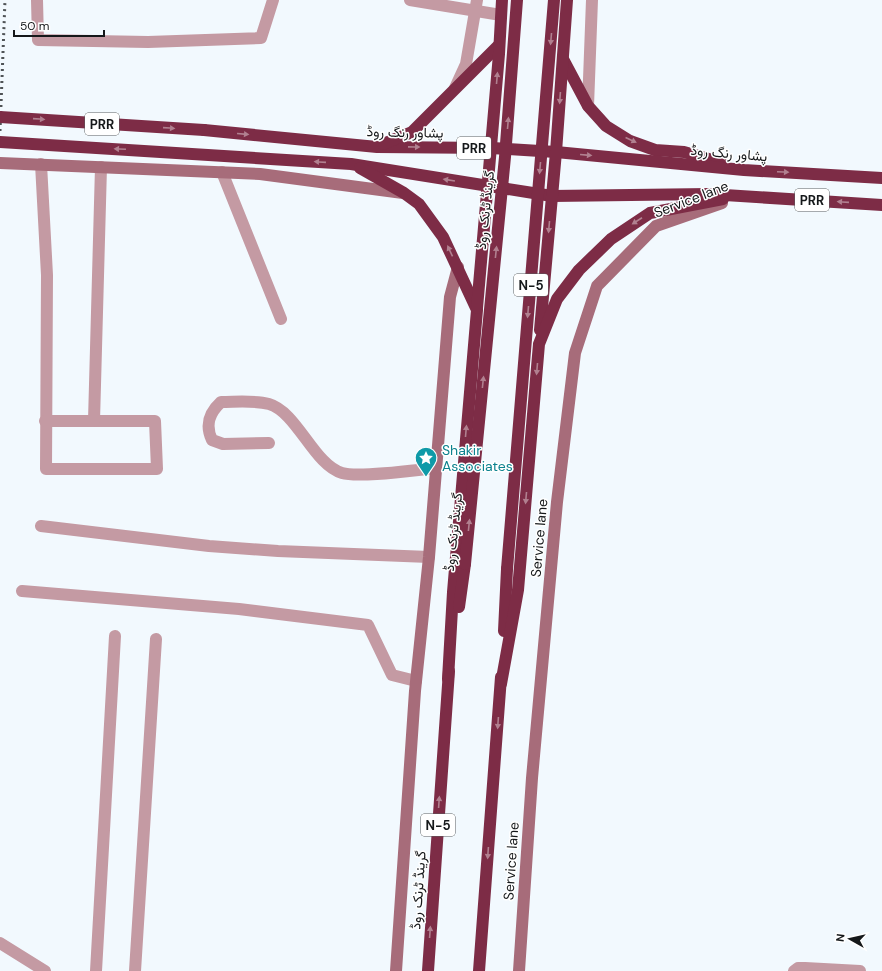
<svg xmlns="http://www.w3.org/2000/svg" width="882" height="971" font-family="'DM Sans',Vazirmatn,sans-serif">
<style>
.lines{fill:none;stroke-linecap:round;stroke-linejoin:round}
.street{stroke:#c49aa3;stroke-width:12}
.secondary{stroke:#a76c7a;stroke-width:12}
.highway{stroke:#7d2c46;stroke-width:12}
.rail{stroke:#4f5356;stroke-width:3;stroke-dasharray:2 4;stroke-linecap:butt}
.highway-bridge{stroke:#7d2c46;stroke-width:12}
.oneway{fill:#b18090}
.labels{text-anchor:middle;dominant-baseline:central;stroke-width:3;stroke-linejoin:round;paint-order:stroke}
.shield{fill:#fff;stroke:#5b5d5f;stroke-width:1}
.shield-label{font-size:13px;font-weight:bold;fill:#15181a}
.street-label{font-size:14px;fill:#15181a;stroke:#fff}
.culture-label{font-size:14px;fill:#0d838f;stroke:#fff;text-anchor:start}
</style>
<rect width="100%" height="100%" fill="#f2f9fe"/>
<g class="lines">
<g class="street">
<polyline points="37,0 38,40 148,42 261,38 273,0"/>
<polyline points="410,0 501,15"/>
<polyline points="455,88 466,64 477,0"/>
<polyline points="588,106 592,0"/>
<polyline points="41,164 47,275 46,469 157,469 155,421 94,421"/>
<polyline points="222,172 281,319"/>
<polyline points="45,421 94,421 101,167"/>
<path d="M269 443 223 444 212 440C205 425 209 413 221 402 236 402 254 400 269 404 297 412 314 465 342 473 359 478 415 470 436 468"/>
<polyline points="41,526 209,546 278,551 429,557"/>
<polyline points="22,591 239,609 368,625 392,675 416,681"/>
<polyline points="0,943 45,971"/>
<polyline points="96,971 115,636"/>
<polyline points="135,971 156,639"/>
<polyline points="794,971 798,968 805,968 860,971"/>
</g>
<g class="secondary">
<polyline points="0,163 260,174 403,193"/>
<polyline points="396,971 415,691 429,557 450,297 458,267"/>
<polyline points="519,971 532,778 557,502 575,353 597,286 656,226 722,203"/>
</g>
<g class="highway">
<polyline points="563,59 588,106 606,126 630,141 655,150 684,152 723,163"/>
<polyline points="204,130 377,147 492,148 556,152 744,170 882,178"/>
<polyline points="0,142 351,164 552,196 709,194 882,205"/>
<polyline points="383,144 412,132 498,46"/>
<polyline points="360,168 404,193 419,204 443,237 477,310 453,592 448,679"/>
<polyline points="477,308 499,54 502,0"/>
<polyline points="540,330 556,152 567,0"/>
<polyline points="459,607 465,564"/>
<polyline points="504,631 507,569"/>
<polyline points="501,684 518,590 539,344 557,299 579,270 611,239 650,213 723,199"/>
<polyline points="428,971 449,671"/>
<polyline points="479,971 501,677"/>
</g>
<polyline class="rail" points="0,131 5,0"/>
<g class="highway-bridge">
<polyline points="0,117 204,130"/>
<polyline points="465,564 505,157 517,0"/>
<polyline points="507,569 554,0"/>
</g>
</g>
<defs><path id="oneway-solid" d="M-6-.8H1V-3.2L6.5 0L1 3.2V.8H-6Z"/></defs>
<g class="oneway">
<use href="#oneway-solid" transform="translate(551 39) rotate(95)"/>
<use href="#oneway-solid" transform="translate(497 78) rotate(-85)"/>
<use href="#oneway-solid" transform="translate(560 98) rotate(94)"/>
<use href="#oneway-solid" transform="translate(39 119) rotate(4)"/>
<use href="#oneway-solid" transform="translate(508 123) rotate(-85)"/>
<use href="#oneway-solid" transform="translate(169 128) rotate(4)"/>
<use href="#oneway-solid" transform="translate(243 134) rotate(5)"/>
<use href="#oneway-solid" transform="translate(631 140) rotate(25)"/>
<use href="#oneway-solid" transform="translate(414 147) rotate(1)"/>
<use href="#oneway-solid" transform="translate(120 149) rotate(-177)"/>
<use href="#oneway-solid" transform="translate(586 155) rotate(5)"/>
<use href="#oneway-solid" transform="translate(320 162) rotate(-176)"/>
<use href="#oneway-solid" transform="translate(540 168) rotate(95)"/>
<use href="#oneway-solid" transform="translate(783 172) rotate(3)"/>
<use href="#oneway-solid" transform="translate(449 180) rotate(-171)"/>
<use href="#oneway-solid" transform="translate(843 202) rotate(-176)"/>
<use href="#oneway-solid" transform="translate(637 221) rotate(147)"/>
<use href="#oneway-solid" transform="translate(549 227) rotate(95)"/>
<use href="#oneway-solid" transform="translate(450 251) rotate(-115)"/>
<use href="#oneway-solid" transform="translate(496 252) rotate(-84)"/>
<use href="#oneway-solid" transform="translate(528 312) rotate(95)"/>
<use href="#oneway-solid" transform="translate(537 369) rotate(95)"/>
<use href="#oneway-solid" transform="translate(483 382) rotate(-84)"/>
<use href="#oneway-solid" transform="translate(466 431) rotate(-85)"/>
<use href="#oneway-solid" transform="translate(526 498) rotate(95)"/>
<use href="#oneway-solid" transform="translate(469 525) rotate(-84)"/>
<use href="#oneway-solid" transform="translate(498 723) rotate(94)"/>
<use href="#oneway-solid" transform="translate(439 802) rotate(-86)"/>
<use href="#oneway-solid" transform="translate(488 853) rotate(94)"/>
<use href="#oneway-solid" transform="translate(430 932) rotate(-86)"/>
</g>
<defs>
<g id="sight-pin" transform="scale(1.15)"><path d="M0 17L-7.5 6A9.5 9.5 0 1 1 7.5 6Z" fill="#0f9aa8" stroke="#fff"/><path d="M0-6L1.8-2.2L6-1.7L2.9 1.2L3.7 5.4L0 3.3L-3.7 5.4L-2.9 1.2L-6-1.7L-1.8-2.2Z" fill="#fff"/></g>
</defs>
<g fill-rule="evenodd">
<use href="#sight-pin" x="426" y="458"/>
</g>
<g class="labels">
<g class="shield">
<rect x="85" y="113" width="34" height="22" rx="3"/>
<rect x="457" y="137" width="34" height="22" rx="3"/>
<rect x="795" y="189" width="34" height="22" rx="3"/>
<rect x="514" y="274" width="34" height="22" rx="3"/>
<rect x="421" y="814" width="34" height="22" rx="3"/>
</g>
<g class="shield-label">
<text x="102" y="124">PRR</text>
<text x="474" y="148">PRR</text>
<text x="812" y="200">PRR</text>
<text x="531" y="285">N-5</text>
<text x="438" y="825">N-5</text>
</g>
<g class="street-label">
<text transform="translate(405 132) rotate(1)">پشاور رنگ روڈ</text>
<text transform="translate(729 153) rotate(5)">پشاور رنگ روڈ</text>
<text transform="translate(691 199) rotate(-21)">Service lane</text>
<text transform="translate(485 210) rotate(-84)">گرینڈ ٹرنک روڈ</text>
<text transform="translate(453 532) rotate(-84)">گرینڈ ٹرنک روڈ</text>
<text transform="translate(539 538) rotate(-85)">Service lane</text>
<text transform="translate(511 861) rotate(-86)">Service lane</text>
<text transform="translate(418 890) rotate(-86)">گرینڈ ٹرنک روڈ</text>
</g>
<g class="culture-label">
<text x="442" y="450">Shakir<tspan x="442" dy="16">Associates</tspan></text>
</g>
</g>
<g transform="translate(850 939) rotate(278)" stroke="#ffffff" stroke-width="3" paint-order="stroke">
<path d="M0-3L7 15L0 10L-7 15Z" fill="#15181a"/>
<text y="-6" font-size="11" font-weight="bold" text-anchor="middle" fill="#15181a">N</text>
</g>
<path d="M14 30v6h90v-6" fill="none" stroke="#15181a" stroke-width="2"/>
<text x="20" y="30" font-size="12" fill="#15181a" stroke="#ffffff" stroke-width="3" paint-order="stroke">50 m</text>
</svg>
